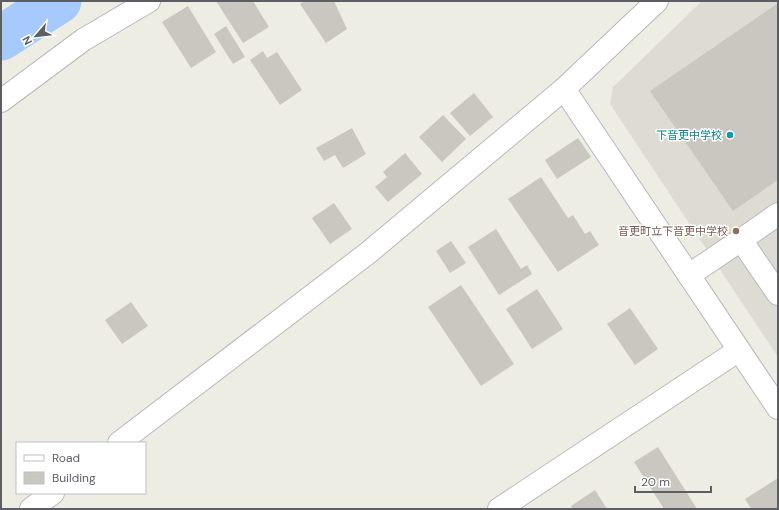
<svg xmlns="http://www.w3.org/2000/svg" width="779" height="510" font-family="'DM Sans','Noto Sans JP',sans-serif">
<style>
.education{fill:#dedcd2}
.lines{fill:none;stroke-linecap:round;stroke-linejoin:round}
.river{stroke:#a6cafc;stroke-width:45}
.building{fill:#cac7c1}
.minor-casing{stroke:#b6b8be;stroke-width:24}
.minor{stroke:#fff;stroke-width:22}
.culture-dot{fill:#0f9aa8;stroke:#fff;stroke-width:1.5}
.education-dot{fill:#8d6e63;stroke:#fff;stroke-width:1.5}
.labels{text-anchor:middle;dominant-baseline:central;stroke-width:3;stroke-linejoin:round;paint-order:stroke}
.culture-label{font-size:11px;fill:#0d838f;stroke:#fff;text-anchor:end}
.education-label{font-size:11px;fill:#785e54;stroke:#fff;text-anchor:end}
</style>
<rect width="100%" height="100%" fill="#eeede4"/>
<polygon class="education" points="702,1 778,1 778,357 610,104 613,87"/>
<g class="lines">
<polyline class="river" points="1,38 59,1"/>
</g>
<g class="building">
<polygon points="216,1 253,1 269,27 243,43"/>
<polygon points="305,1 334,1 347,29 326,43 300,4"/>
<polygon points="778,3 778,180 733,211 650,91"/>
<polygon points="188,6 216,52 191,68 162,22"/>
<polygon points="226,26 245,57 233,64 214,34"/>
<polygon points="263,51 267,58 277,52 302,90 280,105 250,60"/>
<polygon points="474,93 493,117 470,136 450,113"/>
<polygon points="443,115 466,139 442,162 419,137"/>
<polygon points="352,128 366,154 343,168 335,155 324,161 316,148"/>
<polygon points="578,138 591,157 557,179 545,160"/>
<polygon points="405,153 422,174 388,202 375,187 387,177 383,172"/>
<polygon points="541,177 568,218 573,215 585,234 590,231 599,245 558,272 508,199"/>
<polygon points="334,203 352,229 330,244 312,218"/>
<polygon points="496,229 521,269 527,265 532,274 499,295 468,247"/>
<polygon points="451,241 466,263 450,273 436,251"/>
<polygon points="461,285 514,364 481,386 428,307"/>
<polygon points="537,289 563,329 532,349 506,309"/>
<polygon points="131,302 148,326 122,344 105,320"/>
<polygon points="630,308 658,349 635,365 607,324"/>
<polygon points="658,447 697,509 664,509 634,462"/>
<polygon points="778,478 778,509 751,509 745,499"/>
<polygon points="595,490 607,509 573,509 571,506"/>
</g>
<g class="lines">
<g class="minor-casing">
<g id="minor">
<polyline points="564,89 778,408"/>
<polyline points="1,101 83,40 149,1"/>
<polyline points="741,240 778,214"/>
<polyline points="689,275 741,240 778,294"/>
<polyline points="119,443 368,253 564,89 657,1"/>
<polyline points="31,509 53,493"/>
<polyline points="499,509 739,350"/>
</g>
</g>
<use href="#minor" class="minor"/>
</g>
<circle class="culture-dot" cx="730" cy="135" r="4"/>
<circle class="education-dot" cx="736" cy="231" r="4"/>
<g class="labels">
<g class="culture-label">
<text x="722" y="135">下音更中学校</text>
</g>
<g class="education-label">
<text x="728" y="231">音更町立下音更中学校</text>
</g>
</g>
<rect width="779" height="510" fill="none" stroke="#5c5e64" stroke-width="4"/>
<rect x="16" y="442" width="130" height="52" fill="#ffffff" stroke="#bebfc1"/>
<rect x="24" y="455" width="20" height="6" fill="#ffffff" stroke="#bebfc1"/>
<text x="52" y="462" font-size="12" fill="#5c5e64">Road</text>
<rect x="24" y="472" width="20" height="12" fill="#cac7c1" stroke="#bebfc1"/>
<text x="52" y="482" font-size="12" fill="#5c5e64">Building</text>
<g transform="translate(36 36) rotate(242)" stroke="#ffffff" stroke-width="3" paint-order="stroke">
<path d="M0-3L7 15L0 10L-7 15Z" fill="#5c5e64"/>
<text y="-6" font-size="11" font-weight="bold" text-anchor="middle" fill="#5c5e64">N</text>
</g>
<path d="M635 486v6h76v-6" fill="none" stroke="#5c5e64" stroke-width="2"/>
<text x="641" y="486" font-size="12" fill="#5c5e64" stroke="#ffffff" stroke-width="3" paint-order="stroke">20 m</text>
</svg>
